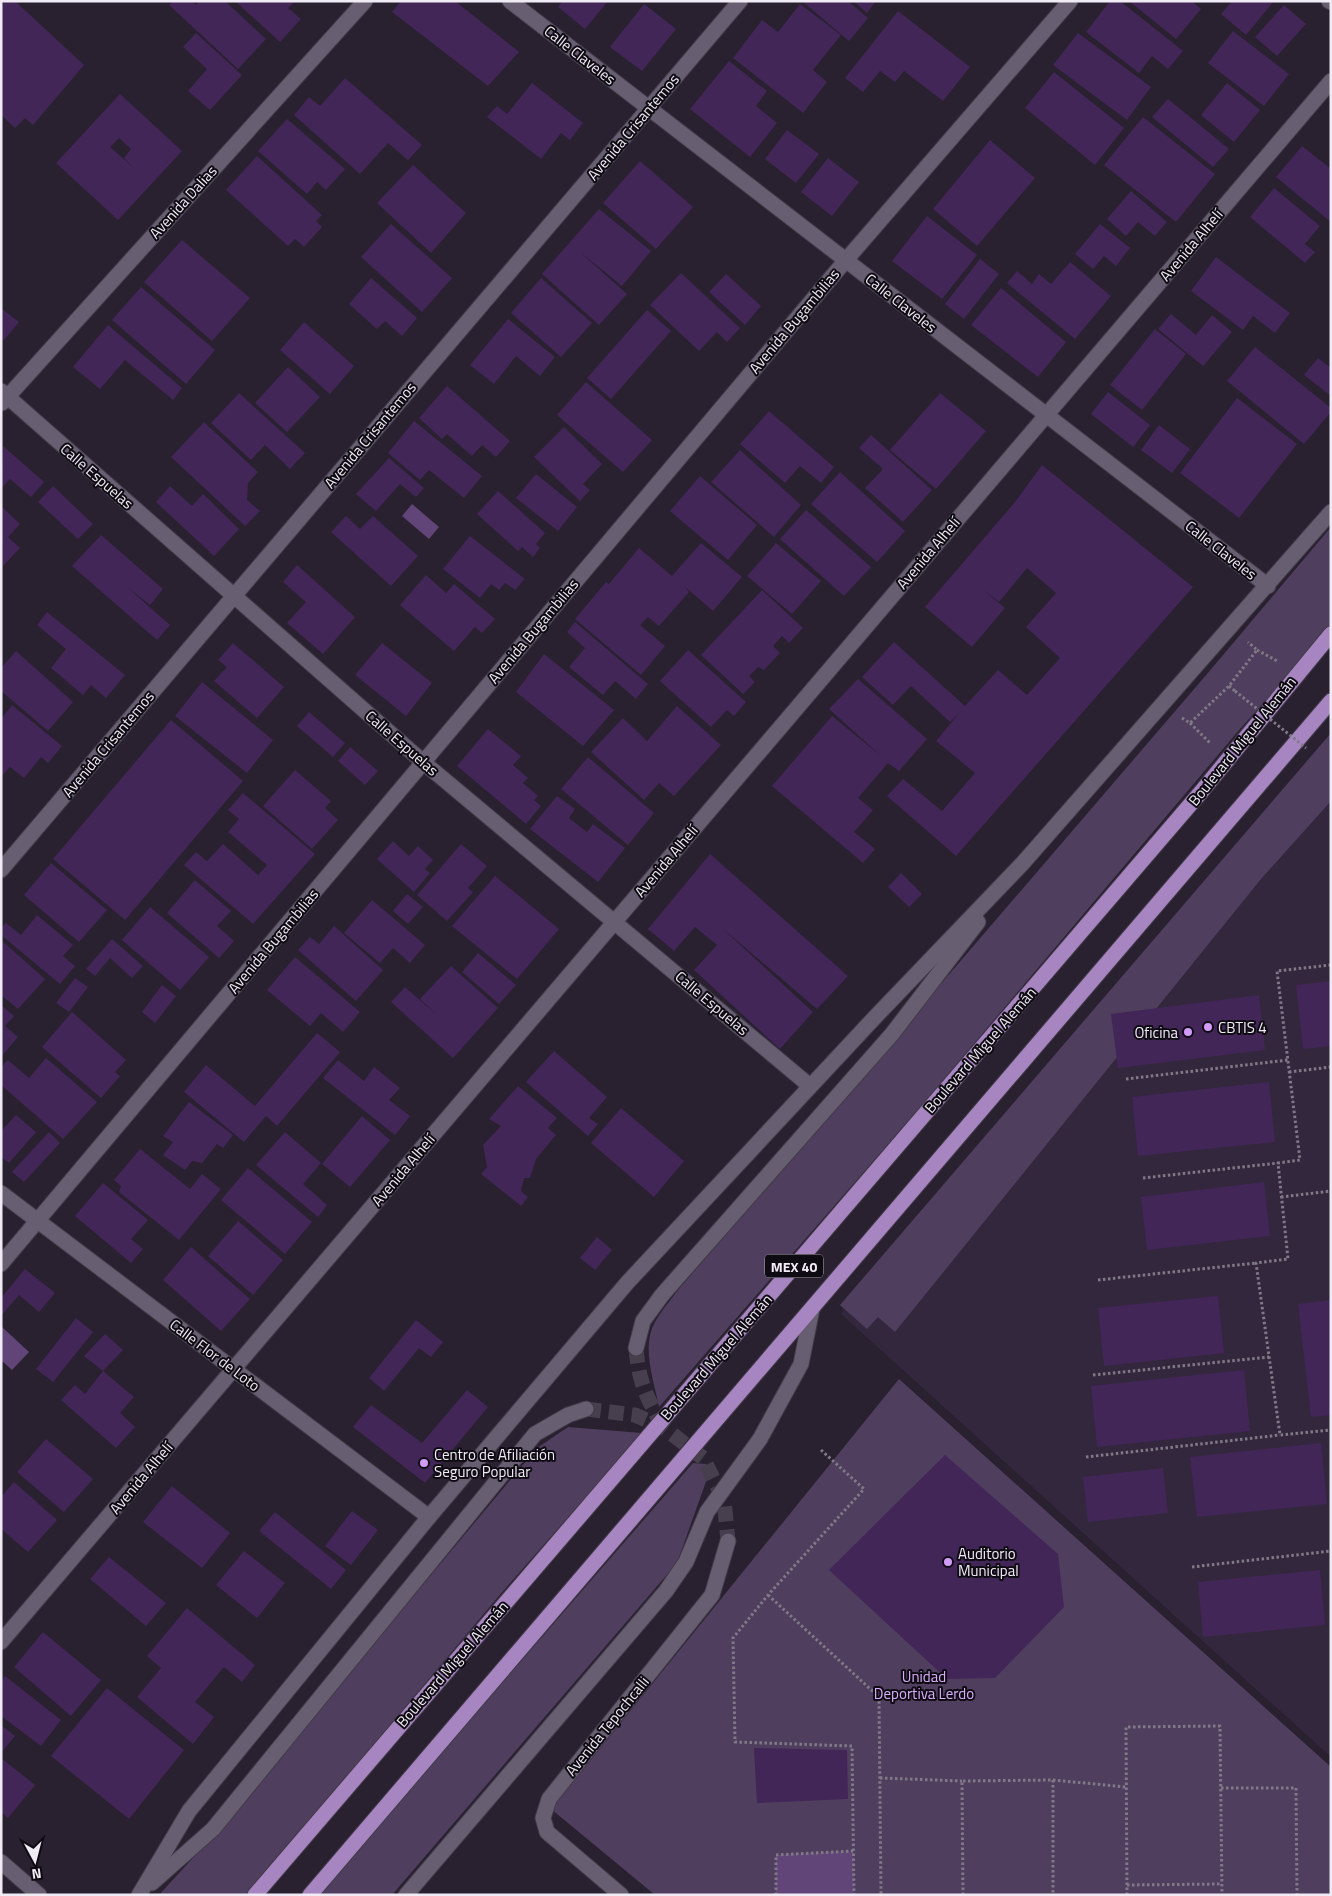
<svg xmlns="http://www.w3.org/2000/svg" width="1332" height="1896" font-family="'Titillium Web',sans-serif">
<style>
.built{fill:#33273d}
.green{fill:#4f3e5d}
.water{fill:#614478}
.building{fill:#422657;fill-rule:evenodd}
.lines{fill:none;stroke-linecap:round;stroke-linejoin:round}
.minor-tunnel{stroke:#473e4e;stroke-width:15;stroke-dasharray:15 8;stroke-linecap:butt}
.minor-casing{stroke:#423b49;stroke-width:17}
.major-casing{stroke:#423b49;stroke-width:17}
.path{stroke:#807987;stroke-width:3;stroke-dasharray:2.5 2.5;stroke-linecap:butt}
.minor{stroke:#685e71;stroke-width:15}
.major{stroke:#a685c1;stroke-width:15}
.path-bridge{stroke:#807987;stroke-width:3;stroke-dasharray:2.5 2.5;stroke-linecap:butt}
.poi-dot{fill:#d29cfd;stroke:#0f0b13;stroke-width:2}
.labels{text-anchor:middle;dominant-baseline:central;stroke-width:4;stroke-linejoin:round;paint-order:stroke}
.shield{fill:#0f0b13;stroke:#ada8b2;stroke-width:1}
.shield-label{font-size:14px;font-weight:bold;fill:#f1ebf6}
.street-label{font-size:15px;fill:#f1ebf6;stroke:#0f0b13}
.poi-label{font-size:15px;fill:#f1ebf6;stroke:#0f0b13;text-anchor:start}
.park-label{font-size:15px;fill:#daaefe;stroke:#0f0b13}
</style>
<rect width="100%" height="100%" fill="#292030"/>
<polygon class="built" points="1331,749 1331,1757 841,1314 844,1310 840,1305"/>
<g class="green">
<path d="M1331 527V629L1240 729 923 1104 659 1407C654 1381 641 1347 655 1322 661 1311 670 1301 678 1290L1207 674Z"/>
<polygon points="1331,733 1331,801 1261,879 895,1332 878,1317 867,1329 840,1305"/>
<polygon points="899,1379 1331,1767 1331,1895 655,1895 551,1809"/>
<polygon points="568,1427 642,1433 498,1597 247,1895 159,1895 212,1837 537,1448"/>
<polygon points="693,1463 706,1464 708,1476 677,1563 392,1895 318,1895"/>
</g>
<g class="water">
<polygon points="412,504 439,527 429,539 402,516"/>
<polygon points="1,1326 29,1352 12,1370 1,1360"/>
<polygon points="853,1851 854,1895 776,1895 776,1855"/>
</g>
<g class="building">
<polygon points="6,1 15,1 84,65 33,125 25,118 15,128 1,115 1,6"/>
<polygon points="173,1 191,1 196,5 199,1 225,1 266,39 238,69 169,5"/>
<polygon points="235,1 295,1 288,8 301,19 280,42"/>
<polygon points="401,1 455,1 519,52 488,86 392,12"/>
<polygon points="563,1 608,1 585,29 558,7"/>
<polygon points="802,1 848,1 868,18 849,41"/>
<polygon points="853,1 876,1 867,13"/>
<polygon points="1110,1 1120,1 1183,51 1168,69 1152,56 1139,73 1086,32"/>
<polygon points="1129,1 1192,1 1201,9 1176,39"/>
<polygon points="1232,1 1274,1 1246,35 1221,14"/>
<polygon points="644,4 676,29 642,71 610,47"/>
<polygon points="800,4 841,35 813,70 827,82 803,113 733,58 762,20 778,32"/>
<polygon points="1284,5 1306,24 1277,56 1255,37"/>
<polygon points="898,11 970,67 943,101 904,71 895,82 880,71 863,92 845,78"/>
<polygon points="1233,31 1289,74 1264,106 1208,63"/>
<polygon points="196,33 242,75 210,110 188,91 207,69 183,47"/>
<polygon points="1078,33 1151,87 1127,120 1053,65"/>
<polygon points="729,61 767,91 756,106 777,123 750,157 690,109"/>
<polygon points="1054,72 1124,128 1095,165 1025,108"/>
<polygon points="345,78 422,145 408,160 388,143 360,174 294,115 309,97 320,106"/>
<polygon points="532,83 583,123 570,140 561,133 541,159 487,117 497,106 507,114"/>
<polygon points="1227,83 1260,110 1234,142 1201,115"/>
<path d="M120 94 182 151 118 220 56 163ZM119 138 131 149 124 158 134 168 110 147Z"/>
<polygon points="1168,99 1229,149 1213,167 1152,117"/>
<polygon points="1143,117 1215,174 1176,222 1104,165"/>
<polygon points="287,119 345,169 326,190 317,182 307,194 258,151"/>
<polygon points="787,130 819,154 796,183 765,159"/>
<polygon points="990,140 1035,178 977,246 933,209"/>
<polygon points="1302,146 1331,169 1331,222 1276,177"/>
<polygon points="257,156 322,215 316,221 322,227 304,247 295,239 288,246 226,190"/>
<polygon points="828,158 859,182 832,216 801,192"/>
<polygon points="640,161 693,207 656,249 603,203"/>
<polygon points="413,165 466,213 431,253 377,203"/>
<polygon points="1274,188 1320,226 1305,244 1315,252 1305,263 1250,217"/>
<polygon points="1131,191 1167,222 1155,236 1138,222 1126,236 1107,219"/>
<polygon points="599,209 651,251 622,286 580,252 627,294 599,325 542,274"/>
<polygon points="927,216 977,255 942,299 892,261"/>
<polygon points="391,224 452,278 422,312 361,257"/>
<polygon points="1100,224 1130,248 1116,266 1104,256 1093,269 1075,254"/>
<polygon points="182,240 250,298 212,341 144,282"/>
<polygon points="1216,257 1290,313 1275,333 1253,316 1243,330 1191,291"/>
<polygon points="980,259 999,274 964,319 945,304"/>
<polygon points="1070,262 1111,296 1075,339 1007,283 1017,271 1032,284 1039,274 1051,284"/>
<polygon points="681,273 740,328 727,342 717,332 699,351 650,305"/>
<polygon points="726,274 761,306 745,325 709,292"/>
<polygon points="371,278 417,318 402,336 385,321 377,329 349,304"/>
<polygon points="541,278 592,323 561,357 511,313"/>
<polygon points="141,287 215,350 186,384 112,320"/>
<polygon points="1001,288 1066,342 1038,377 971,325"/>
<polygon points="1,308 19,322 4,340 1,338"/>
<polygon points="647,310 671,331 611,399 587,378"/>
<polygon points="1171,314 1196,335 1212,315 1232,332 1203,366 1158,329"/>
<polygon points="508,319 555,357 540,376 516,356 494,384 470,365"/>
<polygon points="304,322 354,366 330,394 280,350"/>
<polygon points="108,325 182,388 173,400 125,360 100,389 73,367"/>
<polygon points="1155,329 1186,354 1142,410 1110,385"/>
<polygon points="1255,347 1331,408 1331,412 1304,444 1227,381"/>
<polygon points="1318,358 1331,368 1331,396 1304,375"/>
<polygon points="288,367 320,397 287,432 255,403"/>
<polygon points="586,382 652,440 623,472 557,415"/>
<polygon points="447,386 510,441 496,457 482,445 472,456 447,434 442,439 419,418"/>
<polygon points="1108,392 1150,425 1133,447 1091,414"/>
<polygon points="239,393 305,453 290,469 265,445 251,460 211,423"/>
<polygon points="940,393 986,431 936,489 890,450"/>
<polygon points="1237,398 1297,444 1239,518 1180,473"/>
<polygon points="769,411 834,467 821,483 800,466 785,483 740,444"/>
<polygon points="414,421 482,476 464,498 429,470 420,480 388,453"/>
<polygon points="204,422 258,472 248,483 247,500 260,511 245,526 171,457"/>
<polygon points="1159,425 1190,449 1172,473 1141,450"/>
<polygon points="564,427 602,464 583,484 590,490 580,501 534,457"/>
<polygon points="871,435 932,490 903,522 865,488 883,469 859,448"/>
<polygon points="3,446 44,482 31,497 10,479 1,489"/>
<polygon points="740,450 801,505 774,537 711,482"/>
<polygon points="389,458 424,488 416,497 400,484 376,511 356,494"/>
<polygon points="1042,465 1193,587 956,856 887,796 903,779 942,811 975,773 936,741 960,712 950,722 911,686 893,705 862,677 894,642 965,706 998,670 1027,695 1060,658 1026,627 1056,593 1027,568 999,602 981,588 1005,608 972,647 925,607 1015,502"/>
<polygon points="840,472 905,531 877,562 811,504"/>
<polygon points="536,474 577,507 558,531 516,498"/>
<polygon points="700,476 757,525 728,560 670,511"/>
<polygon points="53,486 93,524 78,539 38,502"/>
<polygon points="170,486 192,506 203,494 239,529 214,556 156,502"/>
<polygon points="498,491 545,533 536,544 540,548 533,557 522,547 518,551 477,514"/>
<polygon points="1,506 20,524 8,537 20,548 3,566"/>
<polygon points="806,510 871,567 844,596 780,539"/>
<polygon points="346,516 360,529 373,516 418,556 391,586 331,532"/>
<polygon points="101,535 163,589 150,605 126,586 170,625 157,640 72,566"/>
<polygon points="470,536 525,579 515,590 505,583 499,590 491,584 480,598 443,569"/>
<polygon points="701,543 742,577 713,611 684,586 689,592 659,626 648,617 640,625 665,646 641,675 575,619 606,582 609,584 639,548 672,576"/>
<polygon points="776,543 821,581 792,614 747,576"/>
<polygon points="297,565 355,617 323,654 287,623 306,602 283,582"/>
<polygon points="426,575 446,593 454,584 495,619 482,633 475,627 454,651 400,605"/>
<polygon points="762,590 803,628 789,643 782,636 773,646 780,653 764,670 758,667 749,676 755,682 743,694 701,655"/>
<polygon points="47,612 125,675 106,698 91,685 83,695 51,668 66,649 37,625"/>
<polygon points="575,622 648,684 636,699 615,681 603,695 569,667 585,648 567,632"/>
<polygon points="233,643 284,687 257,718 214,681 227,667 218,660"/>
<polygon points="382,643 432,683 406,716 355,675"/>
<polygon points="688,650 746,702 734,716 727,710 711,727 660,681"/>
<polygon points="16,651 73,702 48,731 1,691 1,668"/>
<polygon points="544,654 614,710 583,746 516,692"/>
<polygon points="858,679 927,739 899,771 888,763 858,798 873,810 854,832 875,849 863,863 772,786 832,716 881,756 829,709"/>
<polygon points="202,682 273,740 247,773 175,716"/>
<polygon points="12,705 62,746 48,763 41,757 24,778 10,767 1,777 1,719"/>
<polygon points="677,706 721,745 674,796 659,783 644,800 591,752 623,718 647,741"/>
<polygon points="309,712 345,743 333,757 297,726"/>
<polygon points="171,720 243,781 125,920 53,859"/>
<polygon points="488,729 521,756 513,765 528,778 523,783 538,796 534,800 541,806 526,824 457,766"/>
<polygon points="350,747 378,771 365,785 338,761"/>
<polygon points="588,757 654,813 628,845 561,789"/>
<polygon points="295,770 331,801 325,808 338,820 312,849 263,806"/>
<polygon points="243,793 315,854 253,924 184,865 196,852 207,861 223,844 258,875 267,865 228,832 239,819 228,810"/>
<polygon points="557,796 575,809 569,818 587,832 593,824 625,848 598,882 530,829"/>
<polygon points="393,841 409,856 418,846 433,860 425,869 430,873 414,892 377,859"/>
<polygon points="461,844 487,866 468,888 473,892 447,921 417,895"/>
<polygon points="710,854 848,976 817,1009 722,928 813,1012 780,1049 694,970 717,945 695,927 674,951 648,929"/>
<polygon points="51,863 107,910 79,942 24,895"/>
<polygon points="901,873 922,894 909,907 888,887"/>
<polygon points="495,876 559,929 517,979 452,926"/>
<polygon points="195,880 231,911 217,926 234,941 219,958 167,913"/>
<polygon points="407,894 423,907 408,924 393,911"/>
<polygon points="372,900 425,945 410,963 393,948 380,963 344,933"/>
<polygon points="150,907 209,957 180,990 122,940"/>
<polygon points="37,915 73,945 63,956 75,966 60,984 1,935 1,928 6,923 21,935"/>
<polygon points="334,926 383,970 356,1001 298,950 310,937 319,944"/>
<polygon points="112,939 143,966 132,978 110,958 95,976 86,969"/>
<polygon points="1,940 45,979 18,1009 1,995"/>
<polygon points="478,953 516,985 499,1004 462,972"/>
<polygon points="295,957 360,1012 343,1032 321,1013 310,1026 267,990"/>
<polygon points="451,966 498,1008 453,1058 391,1002 405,987 437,1015 420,999"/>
<polygon points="75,978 88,987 69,1012 56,1003"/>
<polygon points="1331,981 1331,1046 1303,1049 1296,985"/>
<polygon points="162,985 176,996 155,1023 142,1012"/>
<polygon points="1259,995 1265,1050 1118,1068 1111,1014"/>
<polygon points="1,1005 14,1016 5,1026 18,1037 1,1057"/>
<polygon points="72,1012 126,1060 115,1072 120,1076 101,1098 42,1047"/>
<polygon points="317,1033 340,1052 277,1126 266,1116 244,1142 184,1092 206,1065 255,1106"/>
<polygon points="554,1051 607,1097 589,1118 598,1124 588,1136 526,1082"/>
<polygon points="46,1058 97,1102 63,1139 1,1085 1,1067 8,1060 29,1078"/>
<polygon points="338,1060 364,1081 374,1067 400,1088 389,1100 410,1116 395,1135 323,1078"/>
<polygon points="1269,1082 1275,1142 1138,1156 1132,1097"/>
<polygon points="518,1086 557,1118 548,1128 556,1135 536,1159 530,1178 524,1178 521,1191 528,1197 521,1206 481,1174 487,1167 483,1145 501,1126 489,1119"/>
<polygon points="189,1102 233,1135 223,1148 217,1144 202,1163 192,1161 185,1170 163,1155 173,1142 163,1136"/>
<polygon points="621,1108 684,1161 654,1197 591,1143"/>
<polygon points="16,1115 36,1132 9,1163 1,1157 1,1131"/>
<polygon points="362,1116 390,1140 350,1187 322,1164"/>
<polygon points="49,1132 60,1143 24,1182 12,1172"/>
<polygon points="285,1132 321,1163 303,1184 327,1205 318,1217 256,1165"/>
<polygon points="140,1149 190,1189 202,1174 221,1189 179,1240 119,1192 121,1186 114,1180"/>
<polygon points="248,1168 312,1222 285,1254 221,1200"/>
<polygon points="1264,1182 1270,1236 1147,1250 1141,1197"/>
<polygon points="103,1183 148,1220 131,1239 143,1249 131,1263 75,1216"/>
<polygon points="238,1221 283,1260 253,1295 208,1256"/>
<polygon points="597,1237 612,1250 595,1270 580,1258"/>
<polygon points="191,1247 250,1299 221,1331 163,1280"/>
<polygon points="25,1269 55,1293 39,1312 19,1295 1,1316 1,1298"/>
<polygon points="1218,1296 1224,1353 1104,1366 1098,1308"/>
<polygon points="1331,1300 1331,1415 1311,1417 1298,1304"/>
<polygon points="76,1318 93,1332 53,1382 36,1369"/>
<polygon points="416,1320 443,1342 431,1357 419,1348 384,1391 369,1378"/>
<polygon points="105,1334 123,1350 103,1371 84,1356"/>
<polygon points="1244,1370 1250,1431 1097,1447 1091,1386"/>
<polygon points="103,1371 134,1397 120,1413 135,1427 116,1448 61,1400 75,1385 85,1394"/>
<polygon points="467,1390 488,1407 425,1483 353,1427 371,1405 422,1443"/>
<polygon points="46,1439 93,1479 64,1512 17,1472"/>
<polygon points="1321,1443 1327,1504 1197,1517 1190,1457"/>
<polygon points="945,1455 1058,1554 1064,1607 995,1678 947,1679 829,1570"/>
<polygon points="1163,1468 1168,1513 1088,1522 1083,1477"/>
<polygon points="14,1482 57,1520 28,1552 1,1529 1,1497"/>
<polygon points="172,1486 230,1533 202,1568 143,1522"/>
<polygon points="352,1511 378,1530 351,1565 325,1546"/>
<polygon points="275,1512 346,1570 331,1589 259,1531"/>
<polygon points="244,1551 285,1583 257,1618 216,1585"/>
<polygon points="109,1557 166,1603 146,1626 90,1579"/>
<polygon points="1320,1570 1325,1625 1203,1637 1198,1582"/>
<polygon points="187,1608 255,1665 242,1682 224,1667 195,1702 214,1717 193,1744 137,1697 161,1668 147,1656"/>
<polygon points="43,1632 101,1680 71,1716 14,1667"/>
<polygon points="5,1676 61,1720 41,1746 1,1716 1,1682"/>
<polygon points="107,1688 184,1750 129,1819 51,1756"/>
<polygon points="1,1725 15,1736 1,1753"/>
<polygon points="754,1748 847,1750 848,1799 757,1803"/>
<polygon points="1,1758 35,1785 8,1818 1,1812"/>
</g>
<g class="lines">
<g class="minor-tunnel">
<path d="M636 1348C639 1383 646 1396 663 1427"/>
<polyline points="586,1409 635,1415 663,1427 703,1458 724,1500 728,1541"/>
</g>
<g class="minor-casing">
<g id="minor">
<polyline points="510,1 1268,586"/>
<polyline points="1329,1 1331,2"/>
<polyline points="1,391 423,762 810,1086"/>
<polyline points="2,403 365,1"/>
<polyline points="1,870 740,1"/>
<polyline points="1,1193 429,1517"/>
<polyline points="1,1264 846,260 1070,1"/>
<polyline points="636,1348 643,1321 662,1295 892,1034 978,922"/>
<polyline points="1,1642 1331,81"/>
<polyline points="1,1862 39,1895"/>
<polyline points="152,1883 213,1829 535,1434 568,1415 586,1409"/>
<polyline points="139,1895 189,1811 429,1517 627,1283 878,1014 1022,864 1331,512"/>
<polyline points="406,1895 666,1591 686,1562 707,1512 760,1439 801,1364 812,1309"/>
<polyline points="621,1895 547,1832 543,1818 549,1799 712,1595 728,1541"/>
</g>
</g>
<g class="major-casing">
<g id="major">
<polyline points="255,1895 1201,792 1331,634"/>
<polyline points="310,1895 1331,701"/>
</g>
</g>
<g class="path">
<polyline points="1257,650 1279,662"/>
<polyline points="1229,686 1235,691"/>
<polyline points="1182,718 1190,723 1229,686 1257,650 1248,642"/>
<polyline points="1190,723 1211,744"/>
<polyline points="1331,965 1277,971 1300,1160 1278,1163 1288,1259 1256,1263 1280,1435 1331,1430"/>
<polyline points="1289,1072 1331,1067"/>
<polyline points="1126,1079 1288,1060"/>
<polyline points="1143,1178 1278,1163"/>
<polyline points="1281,1197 1331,1191"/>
<polyline points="1098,1280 1256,1263"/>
<polyline points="1093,1375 1269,1357"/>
<polyline points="821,1450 864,1489 768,1595 733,1638 735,1742 852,1746 854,1895"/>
<polyline points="1086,1457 1280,1435"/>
<polyline points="1192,1567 1331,1551"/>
<polyline points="768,1595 879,1697 881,1895"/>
<polyline points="880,1778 962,1781"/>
<polyline points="1053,1780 1126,1787"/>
<polyline points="1221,1788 1296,1788 1297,1895"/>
<polyline points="1127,1885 1222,1884"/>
<polyline points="776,1895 776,1855 853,1851"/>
<polyline points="963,1895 962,1781 1053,1780 1053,1895"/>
<polyline points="1127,1895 1126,1727 1220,1726 1222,1895"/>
</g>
<use href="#minor" class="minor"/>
<use href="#major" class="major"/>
<polyline class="path-bridge" points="1235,691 1306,748"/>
</g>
<g class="poi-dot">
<circle cx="1208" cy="1027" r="5"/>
<circle cx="1188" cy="1032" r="5"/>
<circle cx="424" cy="1463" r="5"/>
<circle cx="948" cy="1562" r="5"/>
</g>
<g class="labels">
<rect class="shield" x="765" y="1254.5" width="58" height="23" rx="4"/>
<g class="shield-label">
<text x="794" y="1266">MEX 40</text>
</g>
<g class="street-label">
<text transform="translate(580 55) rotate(38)">Calle Claveles</text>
<text transform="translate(633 127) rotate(-50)">Avenida Crisantemos</text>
<text transform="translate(183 202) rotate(-48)">Avenida Dalias</text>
<text transform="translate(1191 245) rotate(-50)">Avenida Alhelí</text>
<text transform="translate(901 303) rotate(38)">Calle Claveles</text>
<text transform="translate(794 321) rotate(-50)">Avenida Bugambilias</text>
<text transform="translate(370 435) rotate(-50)">Avenida Crisantemos</text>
<text transform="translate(97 476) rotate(41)">Calle Espuelas</text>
<text transform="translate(1221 550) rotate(38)">Calle Claveles</text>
<text transform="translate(928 553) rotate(-50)">Avenida Alhelí</text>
<text transform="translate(533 631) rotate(-50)">Avenida Bugambilias</text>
<text transform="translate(1242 741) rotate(-51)">Boulevard Miguel Alemán</text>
<text transform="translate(402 743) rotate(41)">Calle Espuelas</text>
<text transform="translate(108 744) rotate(-50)">Avenida Crisantemos</text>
<text transform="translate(666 861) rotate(-50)">Avenida Alhelí</text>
<text transform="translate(273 941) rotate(-50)">Avenida Bugambilias</text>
<text transform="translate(712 1003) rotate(40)">Calle Espuelas</text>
<text transform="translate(980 1050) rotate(-49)">Boulevard Miguel Alemán</text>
<text transform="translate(403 1170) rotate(-50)">Avenida Alhelí</text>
<text transform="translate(215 1355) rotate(37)">Calle Flor de Loto</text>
<text transform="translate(716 1357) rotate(-49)">Boulevard Miguel Alemán</text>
<text transform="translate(141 1478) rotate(-50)">Avenida Alhelí</text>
<text transform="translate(452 1664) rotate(-49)">Boulevard Miguel Alemán</text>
<text transform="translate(607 1726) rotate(-51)">Avenida Tepochcalli</text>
</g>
<g class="poi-label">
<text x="1218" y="1027">CBTIS 4</text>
<text x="1178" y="1032" text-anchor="end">Oficina</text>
<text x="434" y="1454">Centro de Afiliación<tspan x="434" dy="17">Seguro Popular</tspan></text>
<text x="958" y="1553">Auditorio<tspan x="958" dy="17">Municipal</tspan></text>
</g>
<g class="park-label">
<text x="924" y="1676">Unidad<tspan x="924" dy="17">Deportiva Lerdo</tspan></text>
</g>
</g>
<rect width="1332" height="1896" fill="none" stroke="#f1ebf6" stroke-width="5"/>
<g transform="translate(35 1861) rotate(173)" stroke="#0f0b13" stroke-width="4" paint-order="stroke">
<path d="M0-4L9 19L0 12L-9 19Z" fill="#f1ebf6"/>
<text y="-8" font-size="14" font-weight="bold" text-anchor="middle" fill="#f1ebf6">N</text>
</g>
</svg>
